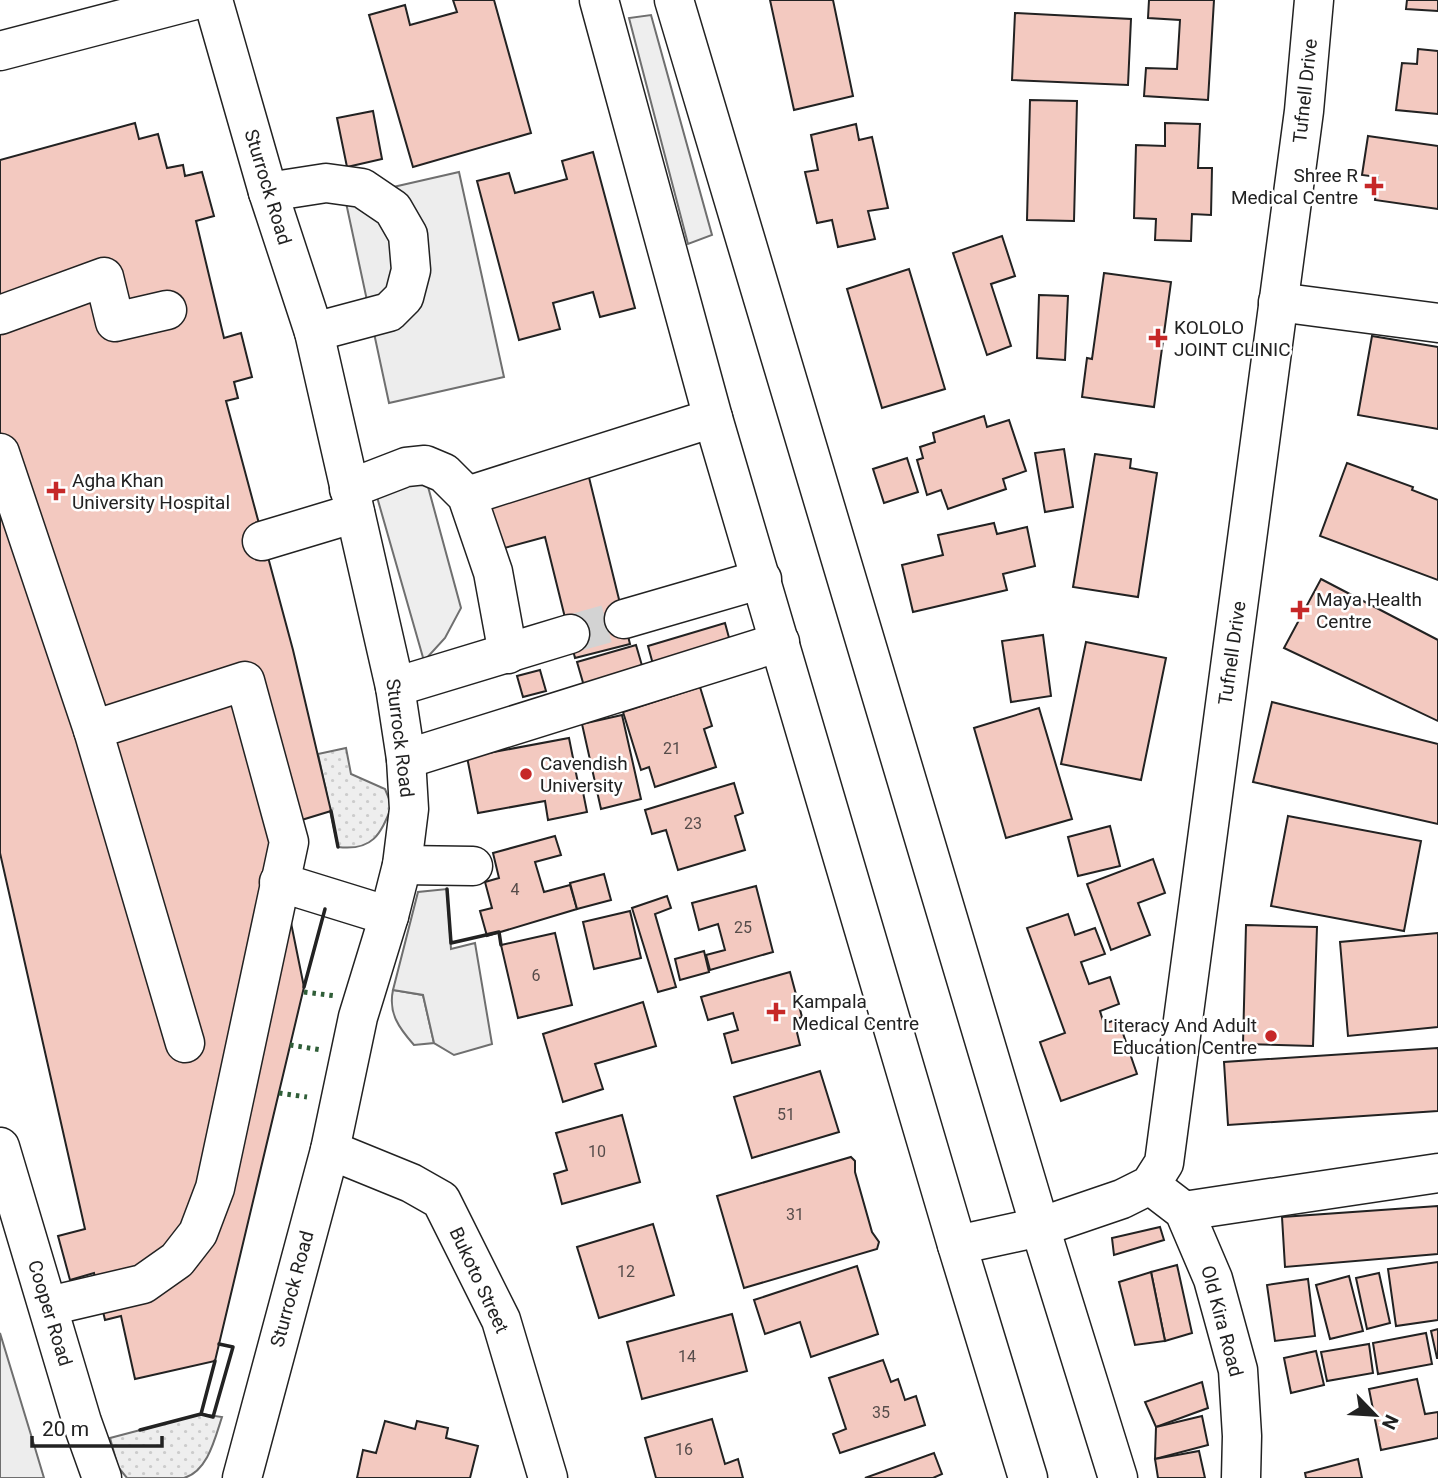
<svg xmlns="http://www.w3.org/2000/svg" width="1438" height="1478" font-family="Roboto,sans-serif">
<style>
.grass{fill:#eee;stroke:#6f6f6f;stroke-width:2}
.park{fill:url(#park-dots);stroke:#6f6f6f;stroke-width:2}
.parking{fill:#ededed;stroke:#6f6f6f;stroke-width:2}
.building{fill:#f3c9c0;stroke:#222;stroke-width:2}
.lines{fill:none;stroke-linecap:round;stroke-linejoin:round}
.minor-tunnel{stroke:#d3d3d3;stroke-width:38;stroke-dasharray:38 19;stroke-linecap:butt}
.minor-casing{stroke:#222;stroke-width:41}
.major-casing{stroke:#222;stroke-width:41}
.minor{stroke:#fff;stroke-width:38}
.major{stroke:#fff;stroke-width:38}
.hedge{stroke:#2f5e38;stroke-width:5;stroke-dasharray:3.5 5;stroke-linecap:butt}
.wall{stroke:#222;stroke-width:3.5}
.poi-dot{fill:#c62828;stroke:#fff;stroke-width:2.5}
.labels{text-anchor:middle;dominant-baseline:central;stroke-width:5;stroke-linejoin:round;paint-order:stroke}
.number-label{font-size:16px;fill:#564c4a}
.street-label{font-size:19px;fill:#222;stroke:#fff}
.poi-label{font-size:19px;fill:#222;stroke:#fff;text-anchor:start}
</style>
<defs>
<pattern id="park-dots" width="8" height="8" patternUnits="userSpaceOnUse" patternTransform="scale(1.75)"><rect width="8" height="8" fill="#eee"/><path d="M2 2h.1M6 6h.1" fill="none" stroke="#ccc" stroke-width="1.8" stroke-linecap="round"/></pattern>
</defs>
<rect width="100%" height="100%" fill="#fff"/>
<g class="grass">
<polygon points="651,15 712,235 688,244 629,18"/>
<polygon points="371,476 427,483 461,608 445,638 424,661"/>
<path d="M393 990 423 995 434 1043 414 1045C399 1028 388 1013 393 990Z"/>
</g>
<g class="park">
<path d="M346 748 351 774 385 789 392 806C380 835 373 851 338 847L318 754Z"/>
<path d="M201 1414 222 1417C215 1438 208 1471 184 1478 173 1478 140 1478 127 1478L118 1467 110 1438Z"/>
</g>
<g class="parking">
<polygon points="459,172 504,377 389,403 345,198"/>
<polygon points="447,889 451,949 475,943 492,1044 454,1055 434,1043 423,995 393,990 418,892"/>
<polygon points="0,1333 35,1448 44,1478 0,1478"/>
</g>
<g class="building">
<polygon points="453,0 494,0 531,133 413,167 369,15 405,5 410,25 457,12"/>
<polygon points="770,0 833,0 853,96 794,110"/>
<polygon points="1149,0 1214,0 1208,100 1144,96 1146,68 1177,69 1180,20 1148,18"/>
<polygon points="1407,0 1438,0 1438,11 1406,9"/>
<polygon points="1015,13 1131,19 1128,85 1012,80"/>
<polygon points="1418,49 1438,51 1438,114 1396,110 1402,63 1417,64"/>
<polygon points="1030,100 1077,101 1074,221 1027,220"/>
<polygon points="373,111 382,159 347,167 337,118"/>
<polygon points="135,123 139,139 158,134 167,168 183,165 185,176 202,172 214,216 196,221 224,338 241,333 252,377 234,382 238,398 226,401 293,650 331,811 272,829 304,987 215,1361 135,1379 121,1316 105,1320 94,1273 70,1280 58,1236 85,1229 0,853 0,160"/>
<polygon points="1165,123 1200,124 1198,168 1212,168 1211,215 1192,214 1191,241 1155,240 1156,219 1134,218 1136,145 1165,146"/>
<polygon points="856,124 859,140 872,137 888,208 868,211 875,239 838,247 832,220 817,223 805,172 818,170 811,135"/>
<polygon points="1368,136 1438,146 1438,209 1375,200 1378,177 1362,175"/>
<polygon points="593,152 635,308 600,317 593,292 553,303 560,329 519,340 477,181 509,173 515,193 567,179 562,161"/>
<polygon points="1002,236 1015,276 991,284 1011,346 987,355 953,253"/>
<polygon points="909,269 945,389 882,408 847,289"/>
<polygon points="1104,273 1171,282 1154,407 1082,397 1087,358 1092,359"/>
<polygon points="1039,295 1068,296 1065,360 1037,358"/>
<polygon points="1372,336 1438,347 1438,429 1358,415"/>
<polygon points="984,416 987,427 1009,420 1026,471 1003,479 1006,489 948,509 941,490 927,495 917,460 923,458 920,447 935,442 933,433"/>
<polygon points="1064,449 1073,507 1045,512 1035,453"/>
<polygon points="583,453 630,644 575,658 545,537 493,551 482,506"/>
<polygon points="1095,454 1131,459 1130,468 1157,473 1138,597 1073,587"/>
<polygon points="907,458 918,492 884,503 873,469"/>
<polygon points="1347,463 1413,487 1412,490 1438,500 1438,580 1320,536"/>
<polygon points="994,523 997,534 1027,527 1035,566 1003,574 1007,590 913,612 902,565 943,555 938,535"/>
<polygon points="1321,579 1438,640 1438,721 1284,648"/>
<polygon points="725,623 731,645 654,668 648,646"/>
<polygon points="1043,635 1051,696 1011,702 1002,641"/>
<polygon points="1086,642 1166,658 1141,780 1061,764"/>
<polygon points="636,645 643,669 584,686 577,662"/>
<polygon points="540,670 546,691 523,697 517,676"/>
<polygon points="700,687 712,726 704,729 716,767 655,787 649,767 641,770 623,712"/>
<polygon points="1272,702 1438,744 1438,824 1253,782"/>
<polygon points="1039,708 1072,819 1006,838 974,728"/>
<polygon points="622,715 641,799 601,809 582,724"/>
<polygon points="569,738 578,783 581,782 587,812 548,820 545,801 478,813 467,757"/>
<polygon points="734,783 743,813 735,816 745,850 678,870 666,830 652,834 645,810"/>
<polygon points="1288,816 1421,841 1404,931 1271,906"/>
<polygon points="1110,826 1120,866 1078,876 1068,837"/>
<polygon points="555,836 561,855 535,862 544,892 570,885 577,909 487,936 480,911 492,908 485,882 499,878 493,853"/>
<polygon points="1153,859 1165,893 1138,903 1150,935 1111,950 1087,884"/>
<polygon points="604,874 611,900 577,909 570,883"/>
<polygon points="756,886 773,952 710,970 706,955 725,950 718,924 699,930 692,903"/>
<polygon points="667,896 671,908 655,914 676,987 658,992 632,908"/>
<polygon points="630,911 641,958 594,969 583,922"/>
<polygon points="1068,914 1075,935 1095,928 1105,954 1081,962 1089,984 1110,977 1119,1004 1100,1011 1104,1024 1118,1019 1137,1074 1061,1101 1040,1042 1065,1033 1027,928"/>
<polygon points="1246,925 1317,927 1313,1046 1243,1044"/>
<polygon points="555,933 572,1005 518,1018 501,945"/>
<polygon points="1438,933 1438,1027 1348,1036 1340,942"/>
<polygon points="704,951 709,972 680,980 675,959"/>
<polygon points="790,972 802,1017 794,1020 800,1045 732,1063 724,1034 738,1030 733,1013 708,1020 701,997"/>
<polygon points="643,1002 656,1046 595,1064 603,1089 563,1102 543,1034"/>
<polygon points="1438,1048 1438,1111 1228,1125 1224,1062"/>
<polygon points="820,1071 839,1132 752,1158 734,1097"/>
<polygon points="622,1115 640,1182 562,1204 554,1174 567,1170 556,1133"/>
<polygon points="851,1157 855,1161 855,1172 872,1232 879,1242 877,1249 744,1288 717,1196"/>
<polygon points="1438,1206 1438,1254 1285,1267 1282,1217"/>
<polygon points="653,1224 674,1295 599,1318 577,1247"/>
<polygon points="1160,1227 1164,1240 1114,1255 1112,1238"/>
<polygon points="1438,1262 1438,1320 1396,1326 1388,1269"/>
<polygon points="1177,1265 1192,1333 1165,1341 1151,1272"/>
<polygon points="857,1266 878,1334 811,1357 800,1322 765,1334 754,1300"/>
<polygon points="1151,1272 1165,1341 1135,1345 1119,1282"/>
<polygon points="1379,1273 1390,1323 1367,1329 1356,1278"/>
<polygon points="1349,1276 1363,1331 1330,1339 1316,1285"/>
<polygon points="1308,1279 1315,1336 1275,1341 1267,1285"/>
<polygon points="732,1314 747,1371 642,1399 627,1342"/>
<polygon points="1438,1329 1438,1358 1437,1358 1431,1331"/>
<polygon points="1426,1333 1432,1364 1378,1374 1373,1343"/>
<polygon points="1369,1344 1373,1373 1327,1381 1321,1352"/>
<polygon points="1316,1351 1324,1385 1291,1393 1284,1358"/>
<polygon points="883,1360 891,1382 898,1379 905,1400 916,1396 925,1425 840,1453 833,1434 846,1429 829,1378"/>
<polygon points="1417,1379 1425,1414 1438,1412 1438,1438 1381,1450 1369,1389"/>
<polygon points="1202,1382 1208,1408 1156,1427 1145,1402"/>
<polygon points="1202,1416 1208,1445 1155,1459 1156,1427"/>
<polygon points="712,1419 725,1464 738,1459 743,1478 656,1478 645,1438"/>
<polygon points="385,1421 415,1429 417,1421 448,1428 446,1438 478,1446 470,1478 357,1478 363,1450 376,1453"/>
<polygon points="1199,1451 1205,1478 1158,1478 1155,1459"/>
<polygon points="934,1453 942,1474 933,1478 865,1478"/>
<polygon points="1358,1459 1362,1478 1306,1478 1305,1473"/>
</g>
<g class="lines">
<polyline class="minor-tunnel" points="570,634 624,619"/>
<g class="minor-casing">
<g id="minor">
<polyline points="213,0 268,192 314,332 395,687 406,759 409,809 402,865 389,916 358,1017 330,1150 242,1478"/>
<polyline points="268,192 326,183 362,188 393,209 408,235 411,270 404,297 389,312 314,332"/>
<polyline points="1278,302 1438,323"/>
<polyline points="0,315 104,277 115,322 167,310"/>
<polyline points="0,453 93,730"/>
<polyline points="349,489 406,467 425,465 444,473 467,496 493,572 508,654"/>
<polyline points="467,496 713,418"/>
<polyline points="262,541 355,513"/>
<polyline points="624,619 762,579"/>
<polyline points="395,687 570,634"/>
<polyline points="406,759 780,642"/>
<polyline points="402,865 473,866"/>
<polyline points="279,882 389,916"/>
<polyline points="0,1147 82,1422 102,1478"/>
<polyline points="330,1150 411,1183 441,1200 501,1320 548,1478"/>
<polyline points="1150,1185 1184,1211 1213,1279 1238,1370 1242,1436 1241,1478"/>
<polyline points="1184,1211 1438,1173"/>
<polyline points="957,1245 1040,1227 1122,1199 1150,1185 1164,1163 1304,111 1314,0"/>
<polyline points="49,1306 143,1284 177,1260 198,1233 215,1188 289,842 245,681 93,730 185,1043"/>
</g>
</g>
<g class="major-casing">
<g id="major">
<polyline points="599,0 713,418 957,1245 1028,1478"/>
<polyline points="674,0 1040,1227 1118,1478"/>
<polyline points="0,51 195,0"/>
</g>
</g>
<use href="#minor" class="minor"/>
<use href="#major" class="major"/>
<g class="hedge">
<polyline points="304,992 336,996"/>
<polyline points="290,1045 322,1050"/>
<polyline points="279,1093 307,1097"/>
</g>
<g class="wall">
<polyline points="331,811 338,847"/>
<polyline points="447,889 451,943 499,932 501,945"/>
<polyline points="304,987 325,909"/>
<polyline points="201,1414 213,1417 233,1347 219,1344"/>
<polyline points="140,1430 201,1414 215,1361"/>
</g>
</g>
<g class="poi-dot">
<path d="M1370.5 175.5h7v7h7v7h-7v7h-7v-7h-7v-7h7z"/>
<path d="M1154.5 327.5h7v7h7v7h-7v7h-7v-7h-7v-7h7z"/>
<path d="M52.5 480.5h7v7h7v7h-7v7h-7v-7h-7v-7h7z"/>
<path d="M1296.5 599.5h7v7h7v7h-7v7h-7v-7h-7v-7h7z"/>
<circle cx="526" cy="774" r="7"/>
<path d="M772.5 1001.5h7v7h7v7h-7v7h-7v-7h-7v-7h7z"/>
<circle cx="1271" cy="1036" r="7"/>
</g>
<g class="labels">
<g class="number-label">
<text x="672" y="748">21</text>
<text x="693" y="823">23</text>
<text x="515" y="889">4</text>
<text x="743" y="927">25</text>
<text x="536" y="975">6</text>
<text x="786" y="1114">51</text>
<text x="597" y="1151">10</text>
<text x="795" y="1214">31</text>
<text x="626" y="1271">12</text>
<text x="687" y="1356">14</text>
<text x="881" y="1412">35</text>
<text x="684" y="1449">16</text>
</g>
<g class="street-label">
<text transform="translate(1305 91) rotate(-84)">Tufnell Drive</text>
<text transform="translate(268 187) rotate(73)">Sturrock Road</text>
<text transform="translate(1232 653) rotate(-82)">Tufnell Drive</text>
<text transform="translate(400 738) rotate(83)">Sturrock Road</text>
<text transform="translate(479 1280) rotate(65)">Bukoto Street</text>
<text transform="translate(292 1289) rotate(-75)">Sturrock Road</text>
<text transform="translate(50 1313) rotate(73)">Cooper Road</text>
<text transform="translate(1222 1321) rotate(75)">Old Kira Road</text>
</g>
<g class="poi-label">
<text x="1358" y="175" text-anchor="end">Shree R<tspan x="1358" dy="22">Medical Centre</tspan></text>
<text x="1174" y="327">KOLOLO<tspan x="1174" dy="22">JOINT CLINIC</tspan></text>
<text x="72" y="480">Agha Khan<tspan x="72" dy="22">University Hospital</tspan></text>
<text x="1316" y="599">Maya Health<tspan x="1316" dy="22">Centre</tspan></text>
<text x="540" y="763">Cavendish<tspan x="540" dy="22">University</tspan></text>
<text x="792" y="1001">Kampala<tspan x="792" dy="22">Medical Centre</tspan></text>
<text x="1257" y="1025" text-anchor="end">Literacy And Adult<tspan x="1257" dy="22">Education Centre</tspan></text>
</g>
</g>
<g transform="translate(1375 1415) rotate(115)" stroke="#ffffff" stroke-width="5" paint-order="stroke">
<path d="M0-5L12 26L0 18L-12 26Z" fill="#222222"/>
<text y="-10" font-size="19" font-weight="bold" text-anchor="middle" fill="#222222">N</text>
</g>
<path d="M32 1436v10h130v-10" fill="none" stroke="#222222" stroke-width="3.5"/>
<text x="42" y="1436" font-size="21" fill="#222222" stroke="#ffffff" stroke-width="5" paint-order="stroke">20 m</text>
</svg>
